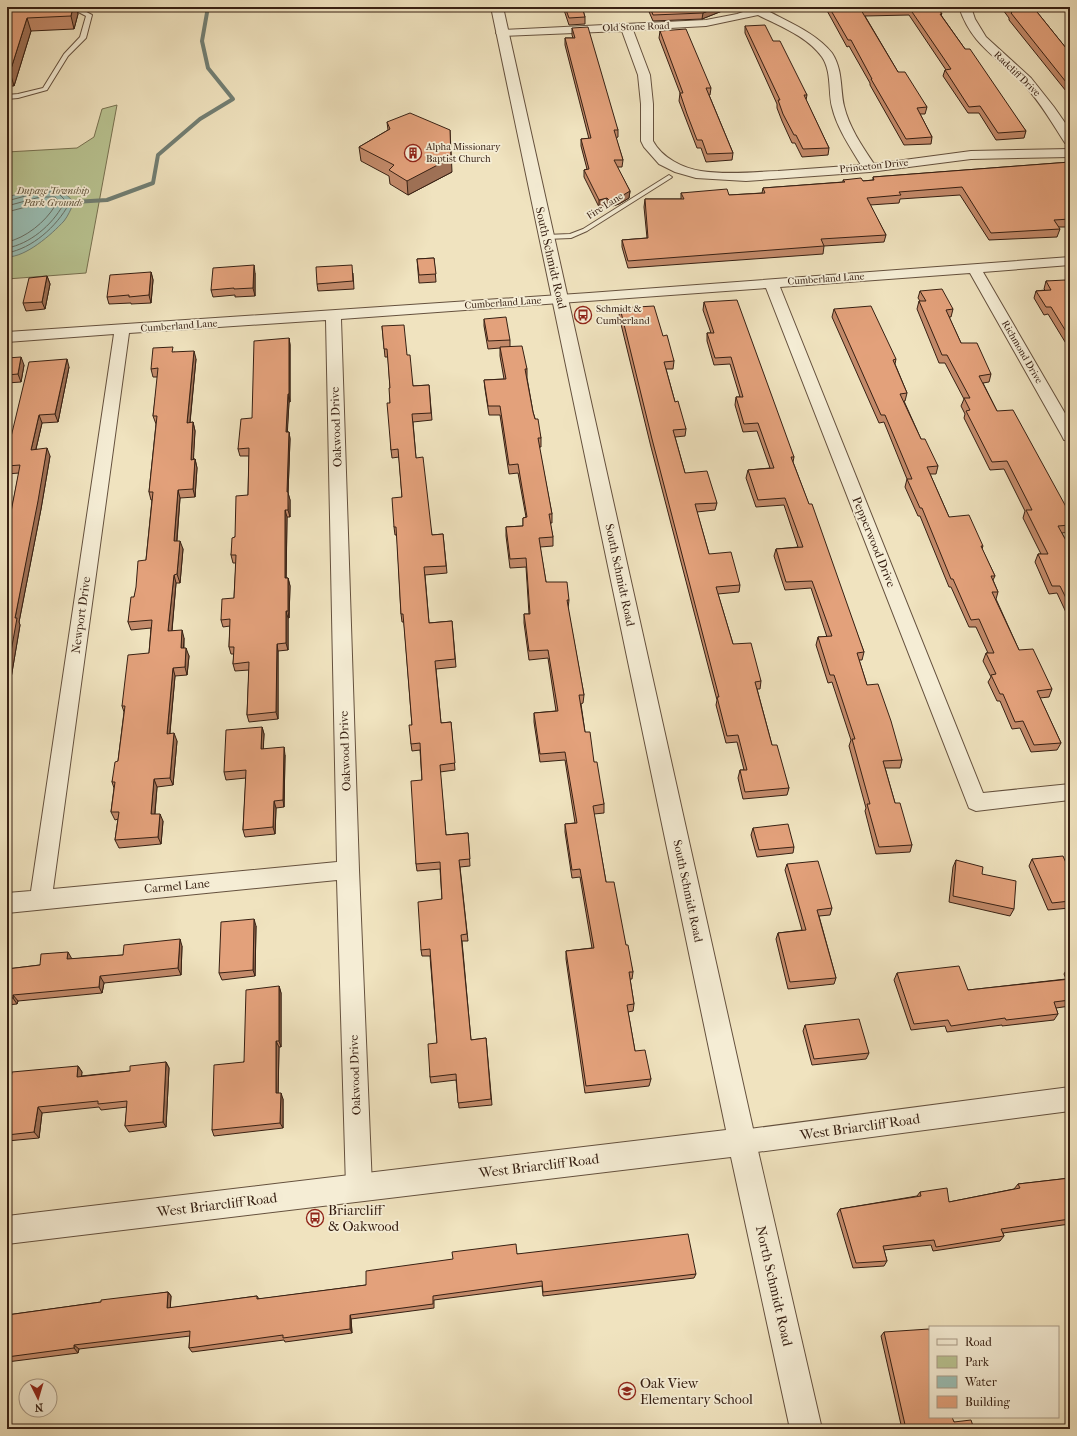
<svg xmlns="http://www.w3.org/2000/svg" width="1077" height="1436" font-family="'IM FELL French Canon',serif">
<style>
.green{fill:#b9c492;stroke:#787252}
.water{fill:#9abeb4;stroke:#727f74}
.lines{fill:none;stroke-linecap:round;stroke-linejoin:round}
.shore{stroke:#686f64;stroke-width:1}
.stream{stroke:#727f74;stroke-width:4}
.service-casing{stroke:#65513e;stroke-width:2}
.minor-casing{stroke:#65513e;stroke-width:2}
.tertiary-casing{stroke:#65513e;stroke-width:2}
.service{fill:#f5edd5;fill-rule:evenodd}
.minor{fill:#f5edd5;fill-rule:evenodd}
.tertiary{fill:#f5edd5;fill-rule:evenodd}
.wall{fill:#c38a6a;stroke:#372013}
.shaded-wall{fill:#9f7156;stroke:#372013}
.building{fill:#e3a17b;stroke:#372013}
.labels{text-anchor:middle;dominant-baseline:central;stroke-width:3.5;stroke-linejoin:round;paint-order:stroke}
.far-street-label{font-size:10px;fill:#372013;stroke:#f5edd5}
.far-poi-label{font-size:10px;fill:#372013;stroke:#f5edd5;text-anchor:start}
.far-park-label{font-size:10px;font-style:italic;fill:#5e5139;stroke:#f5edd5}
.street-label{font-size:12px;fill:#372013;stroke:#f5edd5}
.near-street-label{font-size:14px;fill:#372013;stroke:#f5edd5}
.near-poi-label{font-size:14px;fill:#372013;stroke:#f5edd5;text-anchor:start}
</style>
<rect width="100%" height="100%" fill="#f0e3bf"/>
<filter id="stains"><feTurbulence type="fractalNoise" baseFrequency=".005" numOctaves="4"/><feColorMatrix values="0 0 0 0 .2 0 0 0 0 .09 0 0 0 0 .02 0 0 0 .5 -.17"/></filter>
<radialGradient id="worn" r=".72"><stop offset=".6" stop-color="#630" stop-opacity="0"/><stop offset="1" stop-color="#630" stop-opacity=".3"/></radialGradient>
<polygon class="green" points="117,105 86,273 7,279 7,152 77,148 94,137 102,109"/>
<path class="water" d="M39 188H59L74 202C71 209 68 216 64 221 51 235 26 257 7 257V197Z"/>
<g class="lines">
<g class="shore">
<path d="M7 201 40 192H57L69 204C56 227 33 248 7 253"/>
<path d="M7 206 40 197H55L63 205C52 225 30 244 7 248"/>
<path d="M7 212 41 203H53L55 206C45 222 26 238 7 242"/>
</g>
<polyline class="stream" points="74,202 107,200 153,183 158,155 200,119 233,99 208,68 202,41 208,7"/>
<g class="service-casing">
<g id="service">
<polygon points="69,7 77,7 92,15 86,38 68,56 47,90 18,98 7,99 7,95 18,94 43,88 64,54 80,37 86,16"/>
<polygon points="669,175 672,177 671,178 587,231 571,238 546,239 542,237 546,235 570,234 583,229"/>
</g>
</g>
<g class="minor-casing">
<g id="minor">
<path d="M758 7H774L768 11C790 23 816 33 832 53 843 70 840 88 844 106 849 127 862 146 874 164L971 151 1070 149V157L971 159 870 172 746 181 696 178 675 172 659 164 644 147 641 141V104L638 75 622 31 502 36 498 35 496 33 498 31 502 30 706 20 737 14ZM758 15C779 26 807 36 822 57 832 72 828 91 832 107 837 128 850 147 861 165 834 167 806 169 778 171 753 172 726 175 701 171 683 168 662 158 653 141V104L650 75 633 30 706 26Z"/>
<path d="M959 7H971L975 19 986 37 1031 78 1054 107 1070 130V144L1065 143C1052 123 1041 103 1025 86 999 57 972 47 959 7Z"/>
<path d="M1070 257V265L983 272 1070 422V441L1064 440 1062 436 970 273 780 287 983 793 1070 784V800L976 811 969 808 766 288 341 319 359 870 372 1187 368 1196 359 1200 350 1196 346 1187 337 880 7 913V893L31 891 114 334 7 342V332L589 293ZM326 320 337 862 53 889 129 333Z"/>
<polygon points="1070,1087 1070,1111 742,1154 733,1151 729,1142 733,1133 742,1130"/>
</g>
</g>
<g class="tertiary-casing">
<polygon id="tertiary" points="491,7 503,7 756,1142 822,1429 790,1429 731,1157 7,1244 7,1216 726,1130"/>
</g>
<use href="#service" class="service"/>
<use href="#minor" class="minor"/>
<use href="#tertiary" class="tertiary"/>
</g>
<g class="wall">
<polygon points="7,7 76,7 78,14 74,29 31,31 14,86 7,86"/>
<polygon points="563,7 582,7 585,17 585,24 569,25"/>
<polygon points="647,7 732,7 702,19 653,21"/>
<polygon points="825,7 937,7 942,14 941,15 965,49 1026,131 1024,138 996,140 979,113 968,113 943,76 945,70 946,70 909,15 865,16 898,72 927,107 925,114 920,114 932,137 931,144 904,145 870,85 870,83 849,46 847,47"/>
<polygon points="1004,7 1033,7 1070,53 1070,96 1009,20 1009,18 1003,10"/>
<polygon points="745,26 773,41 807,95 806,100 829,148 828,155 802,157 795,143 792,143 782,121 777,108 777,104 745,33"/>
<polygon points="572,28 618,130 618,137 616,138 623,160 622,167 617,167 630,191 629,198 619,204 609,207 607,205 599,207 584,177 584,170 587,169 581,146 581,139 589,139 565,45 565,38 573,38 572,35"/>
<polygon points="660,31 711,88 710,95 709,95 733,153 732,160 706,162 701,148 697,148 679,101 680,93 659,38"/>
<polygon points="387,122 452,172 408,195 390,184 389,176 361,161 359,147 388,130"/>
<polygon points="1070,162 1070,227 1058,227 1060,229 1057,237 989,240 960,195 900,199 899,203 870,205 886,235 884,242 824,246 823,254 628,268 622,247 622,240 647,238 644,207 645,199 681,199 681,193 729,195 762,193 763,188 843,182 843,180 863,181 873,180 873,177"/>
<polygon points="434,258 436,282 419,283 417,259"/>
<polygon points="151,272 153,280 151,303 131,304 131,303 109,304 107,297"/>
<polygon points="255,273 255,296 235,297 235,295 213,297 211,290"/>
<polygon points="353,273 354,289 318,291 317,284"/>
<polygon points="47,276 50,284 45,309 26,311 23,303"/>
<polygon points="1046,281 1070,283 1070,350 1048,314 1044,315 1034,298 1036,291 1045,290 1044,289"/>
<polygon points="920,291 953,309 951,317 949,317 961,343 991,374 989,382 983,383 997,411 1070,514 1070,532 1062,533 1070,548 1070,621 1057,593 1049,594 1035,562 1038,554 1041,554 1023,518 1025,511 1004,469 990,470 964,418 965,414 961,406 964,399 945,363 939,363 917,309 919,301 920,301 918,298"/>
<polygon points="704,302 794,457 793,462 864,652 862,660 859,660 867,685 902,760 900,768 885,768 895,803 912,845 910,852 876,854 865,811 866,808 849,746 851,740 832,682 828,683 816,645 818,637 827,637 811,588 785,590 774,556 776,549 798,547 784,505 756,507 746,478 748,470 770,468 757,431 743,432 735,405 736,397 740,397 730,364 714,365 707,341 707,333 711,333 703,310"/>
<polygon points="620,308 663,336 674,361 673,369 666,369 675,402 686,429 685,436 675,437 685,473 717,503 715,510 697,512 709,554 740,585 739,592 718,594 733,644 761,681 760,689 757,689 772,745 789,788 787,795 743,799 738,778 740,770 744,770 737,742 726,743 716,705 717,700 651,447 619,316"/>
<polygon points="834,309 896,359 895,364 907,393 905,401 904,401 921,439 938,466 936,474 930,474 949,517 983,546 982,549 995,576 993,580 998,592 996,599 1019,650 1052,689 1049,697 1040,698 1061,743 1057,750 1031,752 1020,728 1012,729 1000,701 997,701 988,682 991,677 983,661 986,653 988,653 976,627 969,627 951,587 949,587 920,516 918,516 905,487 907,479 884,422 879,423 832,317"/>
<polygon points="484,319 510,340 510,346 527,369 527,378 533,412 541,438 541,447 539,447 552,514 552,523 550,523 553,537 553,546 540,547 546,582 569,600 568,609 584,695 583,703 581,704 585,732 594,762 604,804 604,813 594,814 606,882 626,945 633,972 632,979 630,979 634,1004 633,1011 628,1012 635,1051 651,1079 649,1086 585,1093 566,959 566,951 592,948 580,877 572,878 565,832 565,824 575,823 565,760 540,762 534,722 534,713 556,711 548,658 529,660 524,623 524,614 529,614 526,567 510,568 506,536 506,527 523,526 523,518 526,517 518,473 509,474 500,415 489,415 485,389 484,380 504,379 500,356 500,348 488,349 484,326"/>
<polygon points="382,326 407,355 413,386 429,385 432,420 413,422 416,458 432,535 443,534 447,573 425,575 429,623 452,621 456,667 436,669 441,723 451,722 455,770 440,772 446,835 468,833 470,866 460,867 468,941 462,941 471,1040 486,1038 492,1105 459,1108 456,1080 431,1083 430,1077 437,1043 430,956 422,956 421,950 442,899 440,869 417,871 416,864 422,780 420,750 412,751 411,744 412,725 404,622 402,622 401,614 397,535 395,535 394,527 402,497 399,457 392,458 391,450 390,403 390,388 388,357 385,357"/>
<polygon points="289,338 290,345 290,402 289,402 287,432 289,432 290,439 288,493 290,500 290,517 287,517 286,578 288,578 290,586 289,618 288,618 288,650 278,651 278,719 249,722 247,715 249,670 235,671 233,664 234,654 231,654 229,647 230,626 223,627 221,620 234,598 236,563 233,563 231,555 235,537 248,495 249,456 240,456 238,449"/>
<polygon points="174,352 196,359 190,423 193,422 195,431 193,459 195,459 197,468 195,497 180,498 177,541 183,549 180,583 176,583 172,631 184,638 184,648 189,656 187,675 175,676 170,733 177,741 173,785 157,787 155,814 163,821 161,844 119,848 115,840 118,819 115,820 111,812 114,788 112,782 118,761 124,712 122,706 149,653 151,628 131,630 128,622 134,597 146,560 152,500 151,500 149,492 156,424 153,416 158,377 153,377 151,369"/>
<polygon points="7,358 24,365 21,382 7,383"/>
<polygon points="69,367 58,422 42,423 36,449 50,456 41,509 19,622 20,625 9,690 7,690 7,513 11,512 19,473 7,474 7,438 11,437"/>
<polygon points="262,727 264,734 263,749 285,755 284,807 276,808 275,834 245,837 243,830 246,778 226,780 224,772"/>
<polygon points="753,828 794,847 793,853 757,857 751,835"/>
<polygon points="1032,859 1070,872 1070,908 1048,910 1029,866"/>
<polygon points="956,860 982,874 1014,909 1010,916 949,902 953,867"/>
<polygon points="787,864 832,908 830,915 819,916 836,978 834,984 788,989 776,939 778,933 802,930 785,870"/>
<polygon points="256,926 255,976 222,980 219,973"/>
<polygon points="182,946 181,975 104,983 102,993 18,1001 17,1004 7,1005 7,969 40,965 72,959 123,955"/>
<polygon points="1068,967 1070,967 1070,1006 1056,1008 1058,1014 1054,1020 1002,1026 1002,1025 947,1032 945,1026 911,1030 894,980 897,973 968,990 1066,979 1064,974"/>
<polygon points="279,986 281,993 281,1047 279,1047 278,1093 283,1099 283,1128 214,1136 212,1130"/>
<polygon points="805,1025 869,1053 866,1059 812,1065 803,1031"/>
<polygon points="166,1062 169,1068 166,1127 129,1132 125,1126 127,1107 101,1110 99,1107 42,1113 39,1138 7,1141 7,1091 78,1066 82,1072 81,1076 130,1071"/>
<polygon points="1070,1178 1070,1224 1003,1233 1004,1236 1000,1241 933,1251 931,1245 884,1250 887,1261 884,1266 853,1268 837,1214 840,1209 917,1196 920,1192 949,1202 1014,1189 1018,1184"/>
<polygon points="517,1254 696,1274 694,1278 543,1296 542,1286 434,1300 434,1308 351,1319 352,1333 285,1342 284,1340 192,1352 189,1348 190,1336 79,1349 78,1353 7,1362 7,1315 101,1302 168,1292 171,1296 170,1308 257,1296 259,1299 366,1285"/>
<polygon points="884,1332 954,1422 974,1429 902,1429 881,1336"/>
</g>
<g class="shaded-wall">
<polygon points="73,7 76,7 78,14 74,29 71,16"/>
<polygon points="718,7 732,7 702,19 703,13"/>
<polygon points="27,18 31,31 14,86 10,72"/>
<polygon points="450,130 452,172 408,195 407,181"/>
<polygon points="630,191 629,198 619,204 609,207 609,200"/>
<polygon points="607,198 607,205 599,207 599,200"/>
<polygon points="254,265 255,273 255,296 253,288"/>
<polygon points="151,272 153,280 151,303 149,295"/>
<polygon points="47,276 50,284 45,309 42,302"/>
<polygon points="289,338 290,345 290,402 289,394"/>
<polygon points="194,351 196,359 189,431 187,423"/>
<polygon points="21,357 24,365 21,382 18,374"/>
<polygon points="67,359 69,367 58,422 55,414"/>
<polygon points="288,394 289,402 287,439 286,432"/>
<polygon points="39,415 42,423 34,457 31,450"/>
<polygon points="193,422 195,431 193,468 191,460"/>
<polygon points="289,432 290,439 288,493 290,500 290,517 288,510 287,492"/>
<polygon points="47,448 50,456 41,509 19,622 20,625 9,690 7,686 7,674 15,618"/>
<polygon points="195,459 197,468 195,497 193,489"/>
<polygon points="178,490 180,498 176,549 174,541"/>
<polygon points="285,510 287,517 286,586 285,578"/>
<polygon points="180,541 183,549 180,583 177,574"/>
<polygon points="174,575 176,583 171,640 168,631"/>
<polygon points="288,578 290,586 289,618 288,611"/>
<polygon points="286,611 288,618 288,650 286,643"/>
<polygon points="182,630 184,638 183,656 181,648"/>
<polygon points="277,644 278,651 278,719 276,712"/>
<polygon points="186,648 189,656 187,675 185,667"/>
<polygon points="173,668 175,676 169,741 167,734"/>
<polygon points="262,727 264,734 263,756 261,749"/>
<polygon points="174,733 177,741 173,785 170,778"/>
<polygon points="284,747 285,755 284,807 283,800"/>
<polygon points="154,779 157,787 154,822 151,814"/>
<polygon points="274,801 276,808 275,834 273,827"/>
<polygon points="160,814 163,821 161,844 158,837"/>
<polygon points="254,919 256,926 255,976 253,970"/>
<polygon points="180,939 182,946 181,975 178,968"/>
<polygon points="68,952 72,959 71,966 67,959"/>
<polygon points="100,976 104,983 102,993 99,987"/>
<polygon points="279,986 281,993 281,1047 279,1041"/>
<polygon points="13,995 18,1001 17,1004 13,998"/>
<polygon points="276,1041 279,1047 278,1099 276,1093"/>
<polygon points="166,1062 169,1068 166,1127 163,1122"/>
<polygon points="78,1066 82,1072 81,1083 77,1077"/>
<polygon points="281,1093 283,1099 283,1128 280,1123"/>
<polygon points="38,1107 42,1113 39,1138 34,1132"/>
<polygon points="168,1292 171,1296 170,1313 167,1308"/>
<polygon points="350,1315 351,1319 352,1333 350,1329"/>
<polygon points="74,1345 79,1349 78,1353 74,1348"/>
</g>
<g class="building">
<polygon points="7,7 73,7 71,16 27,18 10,72 7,72"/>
<polygon points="565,7 582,7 585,17 569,18"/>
<polygon points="650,7 718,7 703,13 653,15"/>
<polygon points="829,7 937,7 942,14 940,14 965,49 970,49 1026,131 998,133 980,106 969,107 945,70 951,69 910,9 861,10 898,72 905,72 927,107 917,108 932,137 906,139 871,79 872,79 851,40 848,40"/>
<polygon points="1007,7 1033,7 1070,53 1070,87 1011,13 1012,13"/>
<polygon points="765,25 773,41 780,41 807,95 804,95 829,148 803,149 796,135 794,135 783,114 778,100 780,100 745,26"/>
<polygon points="588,27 618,130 614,130 623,160 614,160 630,191 620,197 609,200 607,198 599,200 584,170 589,169 581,139 591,138 565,38 575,38 572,28"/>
<polygon points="686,29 711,88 706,88 733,153 707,154 702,140 697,140 687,114 680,93 683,93 660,31"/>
<polygon points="410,113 450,130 451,158 407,181 389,170 394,165 359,147 390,129 387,122"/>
<polygon points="1070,162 1070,219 1054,220 1060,229 991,233 962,187 899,192 901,195 867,198 886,235 821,239 824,246 628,261 622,240 648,238 645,199 684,199 681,193 727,189 729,195 765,193 763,188 845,182 843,180 861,178 863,181 874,180 873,177"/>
<polygon points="434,258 436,274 419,275 417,259"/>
<polygon points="254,265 253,288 234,289 234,288 211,290 213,268"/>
<polygon points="352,265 353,281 317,284 316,267"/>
<polygon points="151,272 149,295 129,297 129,295 107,297 110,275"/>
<polygon points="47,276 42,302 23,303 29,278"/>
<polygon points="1065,280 1066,283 1070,283 1070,338 1051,307 1046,307 1036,291 1051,290 1046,281"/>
<polygon points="942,289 953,309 946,310 961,343 977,343 991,374 979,376 997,411 1013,410 1070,514 1070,525 1058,526 1070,548 1070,606 1060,586 1052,586 1038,554 1048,554 1026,510 1032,510 1007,461 992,462 966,411 970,410 964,398 970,398 947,355 942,355 919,301 926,301 920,291"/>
<polygon points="737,300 794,457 791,457 809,504 812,504 864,652 857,653 867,685 878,684 891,721 902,760 883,761 895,803 900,803 912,845 879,847 867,804 870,804 852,739 855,739 834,675 830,675 818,637 832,636 812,581 786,582 776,549 803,547 785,498 758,500 748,470 774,468 758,423 744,424 736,397 743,397 731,357 715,358 707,333 714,333 704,302"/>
<polygon points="654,306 663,336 667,335 674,361 664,362 675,402 678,401 686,429 673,430 685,473 707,471 717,503 695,504 709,554 731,552 740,585 716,587 733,644 751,643 761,681 755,682 772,745 777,745 789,788 745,792 740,770 747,770 738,735 727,736 717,697 719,697 652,439 620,308"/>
<polygon points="871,306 896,359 893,360 907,393 900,394 921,439 925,439 938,466 927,467 949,517 969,515 983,546 981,546 995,576 991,576 998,592 992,592 1019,650 1033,649 1052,689 1037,691 1061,743 1034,745 1023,721 1015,722 1003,694 1000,694 991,675 996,674 986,653 994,653 979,619 971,620 953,579 951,579 922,508 920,508 907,479 912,479 885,415 881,415 834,309"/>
<polygon points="506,317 510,340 488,341 484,319"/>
<polygon points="404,325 407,355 410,355 413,386 429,385 431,413 412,414 416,458 423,457 432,535 443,534 446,566 424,567 429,623 452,621 455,659 435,661 441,723 451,722 455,763 440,765 446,835 468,833 470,859 459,860 467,934 461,935 471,1040 486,1038 491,1099 458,1103 456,1074 430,1077 428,1044 437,1043 430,949 421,950 418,902 442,899 440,862 416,864 411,781 422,780 420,743 411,744 409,725 412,725 403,614 401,614 396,527 394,527 392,498 402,497 398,449 391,450 387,403 390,403 389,388 390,388 387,349 384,349 382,326"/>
<polygon points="289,338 289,394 288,394 286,432 289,432 287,492 288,492 288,510 285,510 285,578 288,578 288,611 286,611 286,643 277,644 276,712 247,715 249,662 233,664 234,647 229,647 230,619 221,620 222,599 234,598 236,555 231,555 232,538 235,537 236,496 248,495 249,448 238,449 241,419 252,418 254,341"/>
<polygon points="522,346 527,369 525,369 533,412 535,419 538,419 541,438 538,438 552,514 549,514 553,537 539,538 546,582 567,582 569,600 567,600 584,695 579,695 585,732 590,732 594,762 597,762 604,804 593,806 606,882 614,882 626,945 628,945 633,972 629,972 634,1004 627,1005 635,1051 645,1050 651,1079 586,1086 566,951 594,948 580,869 572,870 565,824 577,823 565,752 540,754 534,713 558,711 548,650 529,651 524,614 530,614 526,558 510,559 506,527 523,526 523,518 527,517 518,464 509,465 500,406 488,406 484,380 506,379 500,347"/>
<polygon points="173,347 172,352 194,351 187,423 193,422 191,460 195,459 193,489 178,490 174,541 180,541 177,574 174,575 168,631 182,630 181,648 186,648 185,667 173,668 167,734 174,733 170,778 154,779 151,814 160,814 158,837 115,840 119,812 111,812 115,782 112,782 115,762 118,761 125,706 122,706 128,655 149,653 152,620 128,622 131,597 134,597 136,587 138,561 146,560 153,492 149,492 157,416 153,416 158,368 151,369 153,348"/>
<polygon points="21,357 18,374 7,375 7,358"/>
<polygon points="67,359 55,414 39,415 31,450 47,448 38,501 15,618 17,618 7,674 7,513 11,512 20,465 7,466 7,438 11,437 29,362"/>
<polygon points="262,727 261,749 284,747 283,800 274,801 273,827 243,830 246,770 224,772 226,730"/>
<polygon points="788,824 794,847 759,850 753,828"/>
<polygon points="1063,856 1070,872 1070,901 1052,903 1032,859"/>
<polygon points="956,860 983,867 982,874 1016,881 1014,909 953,896"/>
<polygon points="818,861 832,908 817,910 836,978 790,982 778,933 806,930 787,864"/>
<polygon points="254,919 253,970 219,973 221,922"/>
<polygon points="180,939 178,968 100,976 99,987 13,995 13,998 7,998 7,969 40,965 41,954 68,952 67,959 123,955 124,945"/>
<polygon points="959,966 968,990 1070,979 1070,1000 1054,1002 1058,1014 1006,1020 1005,1018 951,1026 948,1020 914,1024 897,973"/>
<polygon points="279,986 279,1041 276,1041 276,1093 281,1093 280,1123 212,1130 214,1065 244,1062 246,990"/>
<polygon points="859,1019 869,1053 814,1059 805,1025"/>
<polygon points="166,1062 163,1122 125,1126 127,1101 98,1104 98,1101 38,1107 34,1132 7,1135 7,1091 9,1091 12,1072 78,1066 77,1077 130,1071 130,1066"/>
<polygon points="1070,1178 1070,1219 1001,1229 1004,1236 936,1247 934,1240 883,1246 887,1261 856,1263 840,1209 921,1196 920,1192 947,1188 949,1202 1020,1188 1018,1184"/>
<polygon points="688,1234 696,1274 543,1292 542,1281 433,1296 433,1304 350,1315 350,1329 283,1338 283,1335 189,1348 190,1331 74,1345 74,1348 7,1357 7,1315 101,1302 101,1300 168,1292 167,1308 257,1296 257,1299 366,1285 366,1271 453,1259 452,1252 516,1244 517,1254"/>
<polygon points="929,1329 930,1334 930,1417 952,1417 954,1422 971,1420 974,1429 906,1429 884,1332"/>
</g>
<defs>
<g id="building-ring" transform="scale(0.9)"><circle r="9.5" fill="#f5edd5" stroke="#8f2418" stroke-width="1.5"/><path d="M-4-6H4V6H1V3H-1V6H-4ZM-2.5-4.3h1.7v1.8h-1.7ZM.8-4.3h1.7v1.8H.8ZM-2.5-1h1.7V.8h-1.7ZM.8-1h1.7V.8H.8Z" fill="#8f2418"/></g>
<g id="bus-ring" transform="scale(0.9)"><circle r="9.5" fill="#f5edd5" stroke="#8f2418" stroke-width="1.5"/><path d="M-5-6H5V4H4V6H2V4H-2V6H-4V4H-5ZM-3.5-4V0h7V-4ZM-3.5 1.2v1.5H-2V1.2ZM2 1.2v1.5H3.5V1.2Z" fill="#8f2418"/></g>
<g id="school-ring" transform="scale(0.9)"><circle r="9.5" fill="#f5edd5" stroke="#8f2418" stroke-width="1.5"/><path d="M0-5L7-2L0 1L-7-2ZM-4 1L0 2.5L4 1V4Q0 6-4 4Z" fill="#8f2418"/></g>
</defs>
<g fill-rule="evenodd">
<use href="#building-ring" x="413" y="153"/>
<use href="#bus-ring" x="583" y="315"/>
<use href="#bus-ring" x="315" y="1218"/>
<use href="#school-ring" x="627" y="1391"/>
</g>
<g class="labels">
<g class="far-street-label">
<text transform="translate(636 27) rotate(-2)">Old Stone Road</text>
<text transform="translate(1017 74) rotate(44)">Radcliff Drive</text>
<text transform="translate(874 166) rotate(-6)">Princeton Drive</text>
<text transform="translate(605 206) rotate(-32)">Fire Lane</text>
<text transform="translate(826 279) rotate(-4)">Cumberland Lane</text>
<text transform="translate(503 303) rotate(-4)">Cumberland Lane</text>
<text transform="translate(179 326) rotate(-4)">Cumberland Lane</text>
<text transform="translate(1022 352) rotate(60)">Richmond Drive</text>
</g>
<g class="far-poi-label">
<text x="426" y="147">Alpha Missionary<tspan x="426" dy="12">Baptist Church</tspan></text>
<text x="596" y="309">Schmidt &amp;<tspan x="596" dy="12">Cumberland</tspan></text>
</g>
<g class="far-park-label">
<text x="53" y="191">Dupage Township<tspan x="53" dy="12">Park Grounds</tspan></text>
</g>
<g class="street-label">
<text transform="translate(551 258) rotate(77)">South Schmidt Road</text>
<text transform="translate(336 427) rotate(-92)">Oakwood Drive</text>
<text transform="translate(874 542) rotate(68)">Pepperwood Drive</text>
<text transform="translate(620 575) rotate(78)">South Schmidt Road</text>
<text transform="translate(81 615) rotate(-82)">Newport Drive</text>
<text transform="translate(345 751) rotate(-92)">Oakwood Drive</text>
<text transform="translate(177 886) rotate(-5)">Carmel Lane</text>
<text transform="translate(688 891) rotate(78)">South Schmidt Road</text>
<text transform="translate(355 1075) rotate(-92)">Oakwood Drive</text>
</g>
<g class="near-street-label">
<text transform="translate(860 1127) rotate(-8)">West Briarcliff Road</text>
<text transform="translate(539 1166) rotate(-7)">West Briarcliff Road</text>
<text transform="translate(217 1205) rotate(-7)">West Briarcliff Road</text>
<text transform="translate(774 1286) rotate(77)">North Schmidt Road</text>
</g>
<g class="near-poi-label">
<text x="328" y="1210">Briarcliff<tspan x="328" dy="16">&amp; Oakwood</tspan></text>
<text x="640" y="1383">Oak View<tspan x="640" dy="16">Elementary School</tspan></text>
</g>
</g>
<rect width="1077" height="1436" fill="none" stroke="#f0e3bf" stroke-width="24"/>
<rect x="8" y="8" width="1061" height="1420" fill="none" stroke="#372013" stroke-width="2"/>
<rect x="12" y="12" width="1053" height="1412" fill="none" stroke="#372013"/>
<rect x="929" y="1326" width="130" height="92" fill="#f5edd5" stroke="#a99b87"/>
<rect x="937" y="1339" width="20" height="6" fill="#f5edd5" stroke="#a99b87"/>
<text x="965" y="1346" font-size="12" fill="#372013">Road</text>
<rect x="937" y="1356" width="20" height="12" fill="#b9c492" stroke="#a99b87"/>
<text x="965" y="1366" font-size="12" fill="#372013">Park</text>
<rect x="937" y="1376" width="20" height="12" fill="#9abeb4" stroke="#a99b87"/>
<text x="965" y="1386" font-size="12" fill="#372013">Water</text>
<rect x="937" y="1396" width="20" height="12" fill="#e3a17b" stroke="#a99b87"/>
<text x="965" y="1406" font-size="12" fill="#372013">Building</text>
<g transform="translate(38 1398) rotate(175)"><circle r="19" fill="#f5edd5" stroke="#a99b87"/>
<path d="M0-3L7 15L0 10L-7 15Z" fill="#8f2418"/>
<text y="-6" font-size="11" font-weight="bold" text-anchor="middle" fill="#372013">N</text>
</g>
<rect width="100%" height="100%" filter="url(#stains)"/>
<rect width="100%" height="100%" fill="url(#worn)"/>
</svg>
